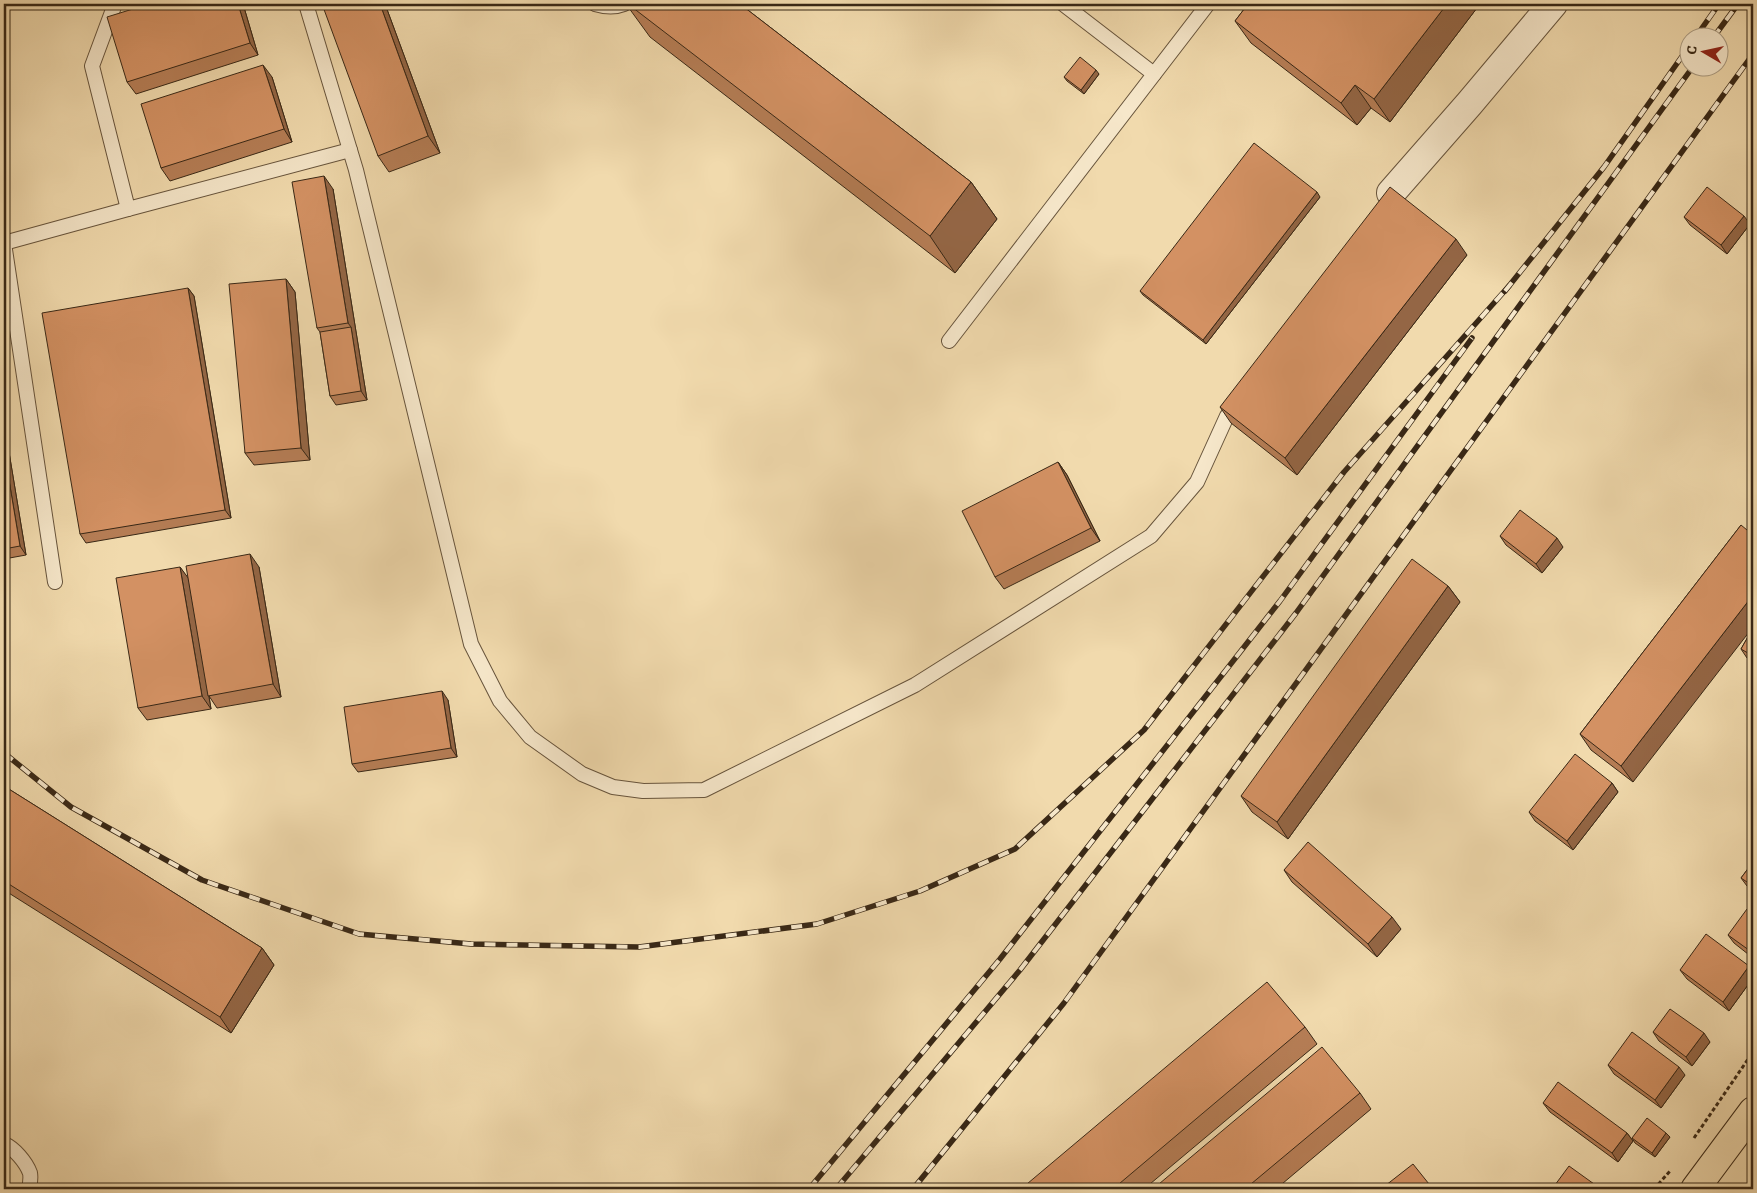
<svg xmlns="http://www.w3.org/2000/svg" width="1757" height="1193" font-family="Alegreya,serif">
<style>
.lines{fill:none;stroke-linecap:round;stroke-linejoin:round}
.lane-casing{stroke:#67543c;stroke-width:16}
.street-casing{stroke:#67543c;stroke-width:30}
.highway-casing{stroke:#392816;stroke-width:30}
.path{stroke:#392816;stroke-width:3;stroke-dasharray:4 2.5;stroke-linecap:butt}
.lane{stroke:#f6e7ca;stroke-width:14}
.street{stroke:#f6e7ca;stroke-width:28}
.highway{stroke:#f1daad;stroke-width:28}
.rail-casing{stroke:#392816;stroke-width:5.5}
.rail{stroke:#f6e7ca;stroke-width:4;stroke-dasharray:11;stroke-linecap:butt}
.wall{fill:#b57d55;stroke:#392816}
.shaded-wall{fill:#946645;stroke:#392816}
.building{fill:#d39163;stroke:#392816}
</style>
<rect width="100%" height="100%" fill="#f1daad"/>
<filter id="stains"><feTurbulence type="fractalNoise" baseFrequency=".004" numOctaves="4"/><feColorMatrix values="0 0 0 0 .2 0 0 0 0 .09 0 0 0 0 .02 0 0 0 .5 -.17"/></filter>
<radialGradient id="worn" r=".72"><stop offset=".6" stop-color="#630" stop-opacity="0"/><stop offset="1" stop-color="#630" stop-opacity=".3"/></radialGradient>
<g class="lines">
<g class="lane-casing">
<g id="lane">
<polyline points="115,4 92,66 128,209 350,150"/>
<polyline points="306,4 356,170 471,644 500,701 530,737 582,774 613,787 643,791 704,790 915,685 1151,536 1197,482 1227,416 1238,402"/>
<path d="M595 4C605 7 614 8 624 4"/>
<polyline points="1063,4 1154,74"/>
<polyline points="4,243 55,582"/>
<polyline points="4,243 128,209"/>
<polyline points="949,341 1208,4"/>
<path d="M4 1144C14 1148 26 1162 30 1173 31 1178 30 1184 29 1189"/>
</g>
</g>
<g class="street-casing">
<polyline id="street" points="1391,193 1469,104 1553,4"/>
</g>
<g class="highway-casing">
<polyline id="highway" points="1695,1189 1753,1111"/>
</g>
<g class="path">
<polyline points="1694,1138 1753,1052"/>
<polyline points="1654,1189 1670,1171"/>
</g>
<use href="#lane" class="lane"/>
<use href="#street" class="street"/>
<use href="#highway" class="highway"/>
<g class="rail-casing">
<g id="rail">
<polyline points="1695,38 1719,4"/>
<polyline points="1713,38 1738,4"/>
<polyline points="1505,291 1604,167 1690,45"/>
<polyline points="4,753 71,807 202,880 359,934 471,944 639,947 817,924 920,891 1015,849 1144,730 1344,472 1509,286"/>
<polyline points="809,1189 1000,959 1280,601 1472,338"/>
<polyline points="836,1189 1020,970 1296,613 1692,68"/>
<polyline points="913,1189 1064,1003 1753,54"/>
</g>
</g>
<use href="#rail" class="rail"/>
</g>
<g class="wall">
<polygon points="243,4 258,55 136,94 127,82"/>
<polygon points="385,4 440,153 389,172 378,156"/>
<polygon points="626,4 740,4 971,182 997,219 955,273 650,37"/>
<polygon points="1248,4 1480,4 1390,122 1371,108 1357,125 1251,43 1235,21"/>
<polygon points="1099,74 1084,94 1067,81 1064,77"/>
<polygon points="272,77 292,142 170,181 161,168"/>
<polygon points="333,189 367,400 336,405 330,396 320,332 317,328"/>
<polygon points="1320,197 1206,344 1143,295 1140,291"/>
<polygon points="1684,217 1750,224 1727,254 1690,225"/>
<polygon points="1467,255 1297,475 1231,423 1220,407"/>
<polygon points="286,279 295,292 310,460 254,465 245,453"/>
<polygon points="188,288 194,296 231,518 86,543 80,534"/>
<polygon points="4,422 26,555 4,559"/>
<polygon points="1058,462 1067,475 1100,541 1004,589 995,577"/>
<polygon points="1741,525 1633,782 1591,750 1580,734"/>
<polygon points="1500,536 1563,547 1542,573 1506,545"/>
<polygon points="180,567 188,579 259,567 281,697 217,708 209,696 211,709 147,720 138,708"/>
<polygon points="1448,586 1460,602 1288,839 1252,812 1241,796"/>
<polygon points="1753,628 1753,662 1747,658 1741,649"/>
<polygon points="448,700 457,757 358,772 352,764"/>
<polygon points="1612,783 1618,792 1573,850 1535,821 1529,812"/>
<polygon points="4,786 262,948 274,965 231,1033 4,890"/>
<polygon points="1753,862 1753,890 1747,886 1741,878"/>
<polygon points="1284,870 1401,929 1377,957 1292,882"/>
<polygon points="1753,914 1753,958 1734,943 1728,935"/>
<polygon points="1749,966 1753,972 1753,978 1729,1011 1687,979 1680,970"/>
<polygon points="1305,1027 1317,1044 1144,1189 1021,1189"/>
<polygon points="1653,1032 1710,1042 1692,1066 1659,1041"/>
<polygon points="1608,1065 1685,1075 1661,1108 1614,1074"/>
<polygon points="1360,1093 1371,1109 1276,1189 1153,1189"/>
<polygon points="1543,1103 1627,1133 1633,1141 1618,1162 1550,1112"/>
<polygon points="1670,1137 1655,1157 1635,1143 1632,1138"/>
</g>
<g class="shaded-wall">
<polygon points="238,4 243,4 258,55 250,43"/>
<polygon points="380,4 385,4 440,153 428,136"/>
<polygon points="1447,4 1480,4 1390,122 1374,99"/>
<polygon points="263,65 272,77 292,142 284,129"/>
<polygon points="1096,70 1099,74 1084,94 1081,90"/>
<polygon points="1355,85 1371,108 1357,125 1341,103"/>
<polygon points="324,176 333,189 367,400 361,391 351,327 348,323"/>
<polygon points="971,182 997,219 955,273 930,236"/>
<polygon points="1317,192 1320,197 1206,344 1203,340"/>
<polygon points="1744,216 1750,224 1727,254 1721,245"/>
<polygon points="1456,239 1467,255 1297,475 1285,458"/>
<polygon points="286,279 295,292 310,460 301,448"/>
<polygon points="188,288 194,296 231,518 225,510"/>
<polygon points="4,422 26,555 20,546 4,450"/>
<polygon points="1058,462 1067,475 1100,541 1091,528"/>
<polygon points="1557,538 1563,547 1542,573 1536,564"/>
<polygon points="250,554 259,567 281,697 273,684"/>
<polygon points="180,567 189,579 211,709 202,696"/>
<polygon points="1448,586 1460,602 1288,839 1277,822"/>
<polygon points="1753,595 1753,627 1633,782 1621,766"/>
<polygon points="442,691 448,700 457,757 451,748"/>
<polygon points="1612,783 1618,792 1573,850 1567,841"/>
<polygon points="1392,917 1401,929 1377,957 1368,944"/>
<polygon points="262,948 274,965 231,1033 220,1017"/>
<polygon points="1749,966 1753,972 1753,978 1729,1011 1723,1002"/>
<polygon points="1704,1033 1710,1042 1692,1066 1686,1057"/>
<polygon points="1679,1067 1685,1075 1661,1108 1655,1100"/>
<polygon points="1627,1133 1633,1141 1618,1162 1612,1153"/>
<polygon points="1666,1133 1670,1137 1655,1157 1652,1153"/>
</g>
<g class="building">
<polygon points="149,4 238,4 250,43 127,82 107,17"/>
<polygon points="322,4 380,4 428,136 378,156"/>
<polygon points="628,4 740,4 971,182 930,236"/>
<polygon points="1248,4 1447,4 1374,99 1355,85 1341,103 1235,21"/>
<polygon points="1080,57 1096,70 1081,90 1064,77"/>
<polygon points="263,65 284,129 161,168 141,104"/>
<polygon points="1254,143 1317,192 1203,340 1140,291"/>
<polygon points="324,176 348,323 317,328 292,182"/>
<polygon points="1390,187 1456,239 1285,458 1220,407"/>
<polygon points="1707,187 1744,216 1721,245 1684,217"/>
<polygon points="286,279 301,448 245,453 229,284"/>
<polygon points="188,288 225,510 80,534 42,313"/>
<polygon points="351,327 361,391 330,396 320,332"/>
<polygon points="4,450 20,546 4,549"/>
<polygon points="1058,462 1091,528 995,577 962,511"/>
<polygon points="1520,510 1557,538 1536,564 1500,536"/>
<polygon points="1753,524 1753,535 1748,531"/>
<polygon points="1741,525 1753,535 1753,595 1621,766 1580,734"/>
<polygon points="250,554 273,684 208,696 186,566"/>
<polygon points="1412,559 1448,586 1277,822 1241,796"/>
<polygon points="180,567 202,696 138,708 116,578"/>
<polygon points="1753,628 1753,656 1741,649"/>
<polygon points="442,691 451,748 352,764 344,707"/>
<polygon points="1575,754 1612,783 1567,841 1529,812"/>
<polygon points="4,786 262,948 220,1017 4,881"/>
<polygon points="1308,842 1392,917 1368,944 1284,870"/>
<polygon points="1753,862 1753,886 1741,878"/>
<polygon points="1747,909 1753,914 1753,953 1728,935"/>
<polygon points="1706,934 1749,966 1723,1002 1680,970"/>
<polygon points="1267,982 1305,1027 1113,1189 1021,1189"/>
<polygon points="1670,1009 1704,1033 1686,1057 1653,1032"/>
<polygon points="1632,1032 1679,1067 1655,1100 1608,1065"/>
<polygon points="1322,1047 1360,1093 1245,1189 1153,1189"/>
<polygon points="1558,1082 1627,1133 1612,1153 1543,1103"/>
<polygon points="1647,1118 1666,1133 1652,1153 1632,1138"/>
<polygon points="1413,1164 1433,1189 1381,1189"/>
<polygon points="1569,1166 1601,1189 1552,1189"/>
</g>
<rect width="1757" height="1193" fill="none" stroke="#f1daad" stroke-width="20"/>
<rect x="5" y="5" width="1747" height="1183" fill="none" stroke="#392816" stroke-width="2.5"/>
<rect x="10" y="10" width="1737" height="1173" fill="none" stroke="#392816"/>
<g transform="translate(1704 52) rotate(279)"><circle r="24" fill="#f6e7ca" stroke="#aa9b82"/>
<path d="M0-4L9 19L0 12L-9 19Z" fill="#8f2418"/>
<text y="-8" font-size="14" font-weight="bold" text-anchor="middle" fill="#392816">С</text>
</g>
<rect width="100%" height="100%" filter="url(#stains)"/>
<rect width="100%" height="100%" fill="url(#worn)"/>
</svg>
